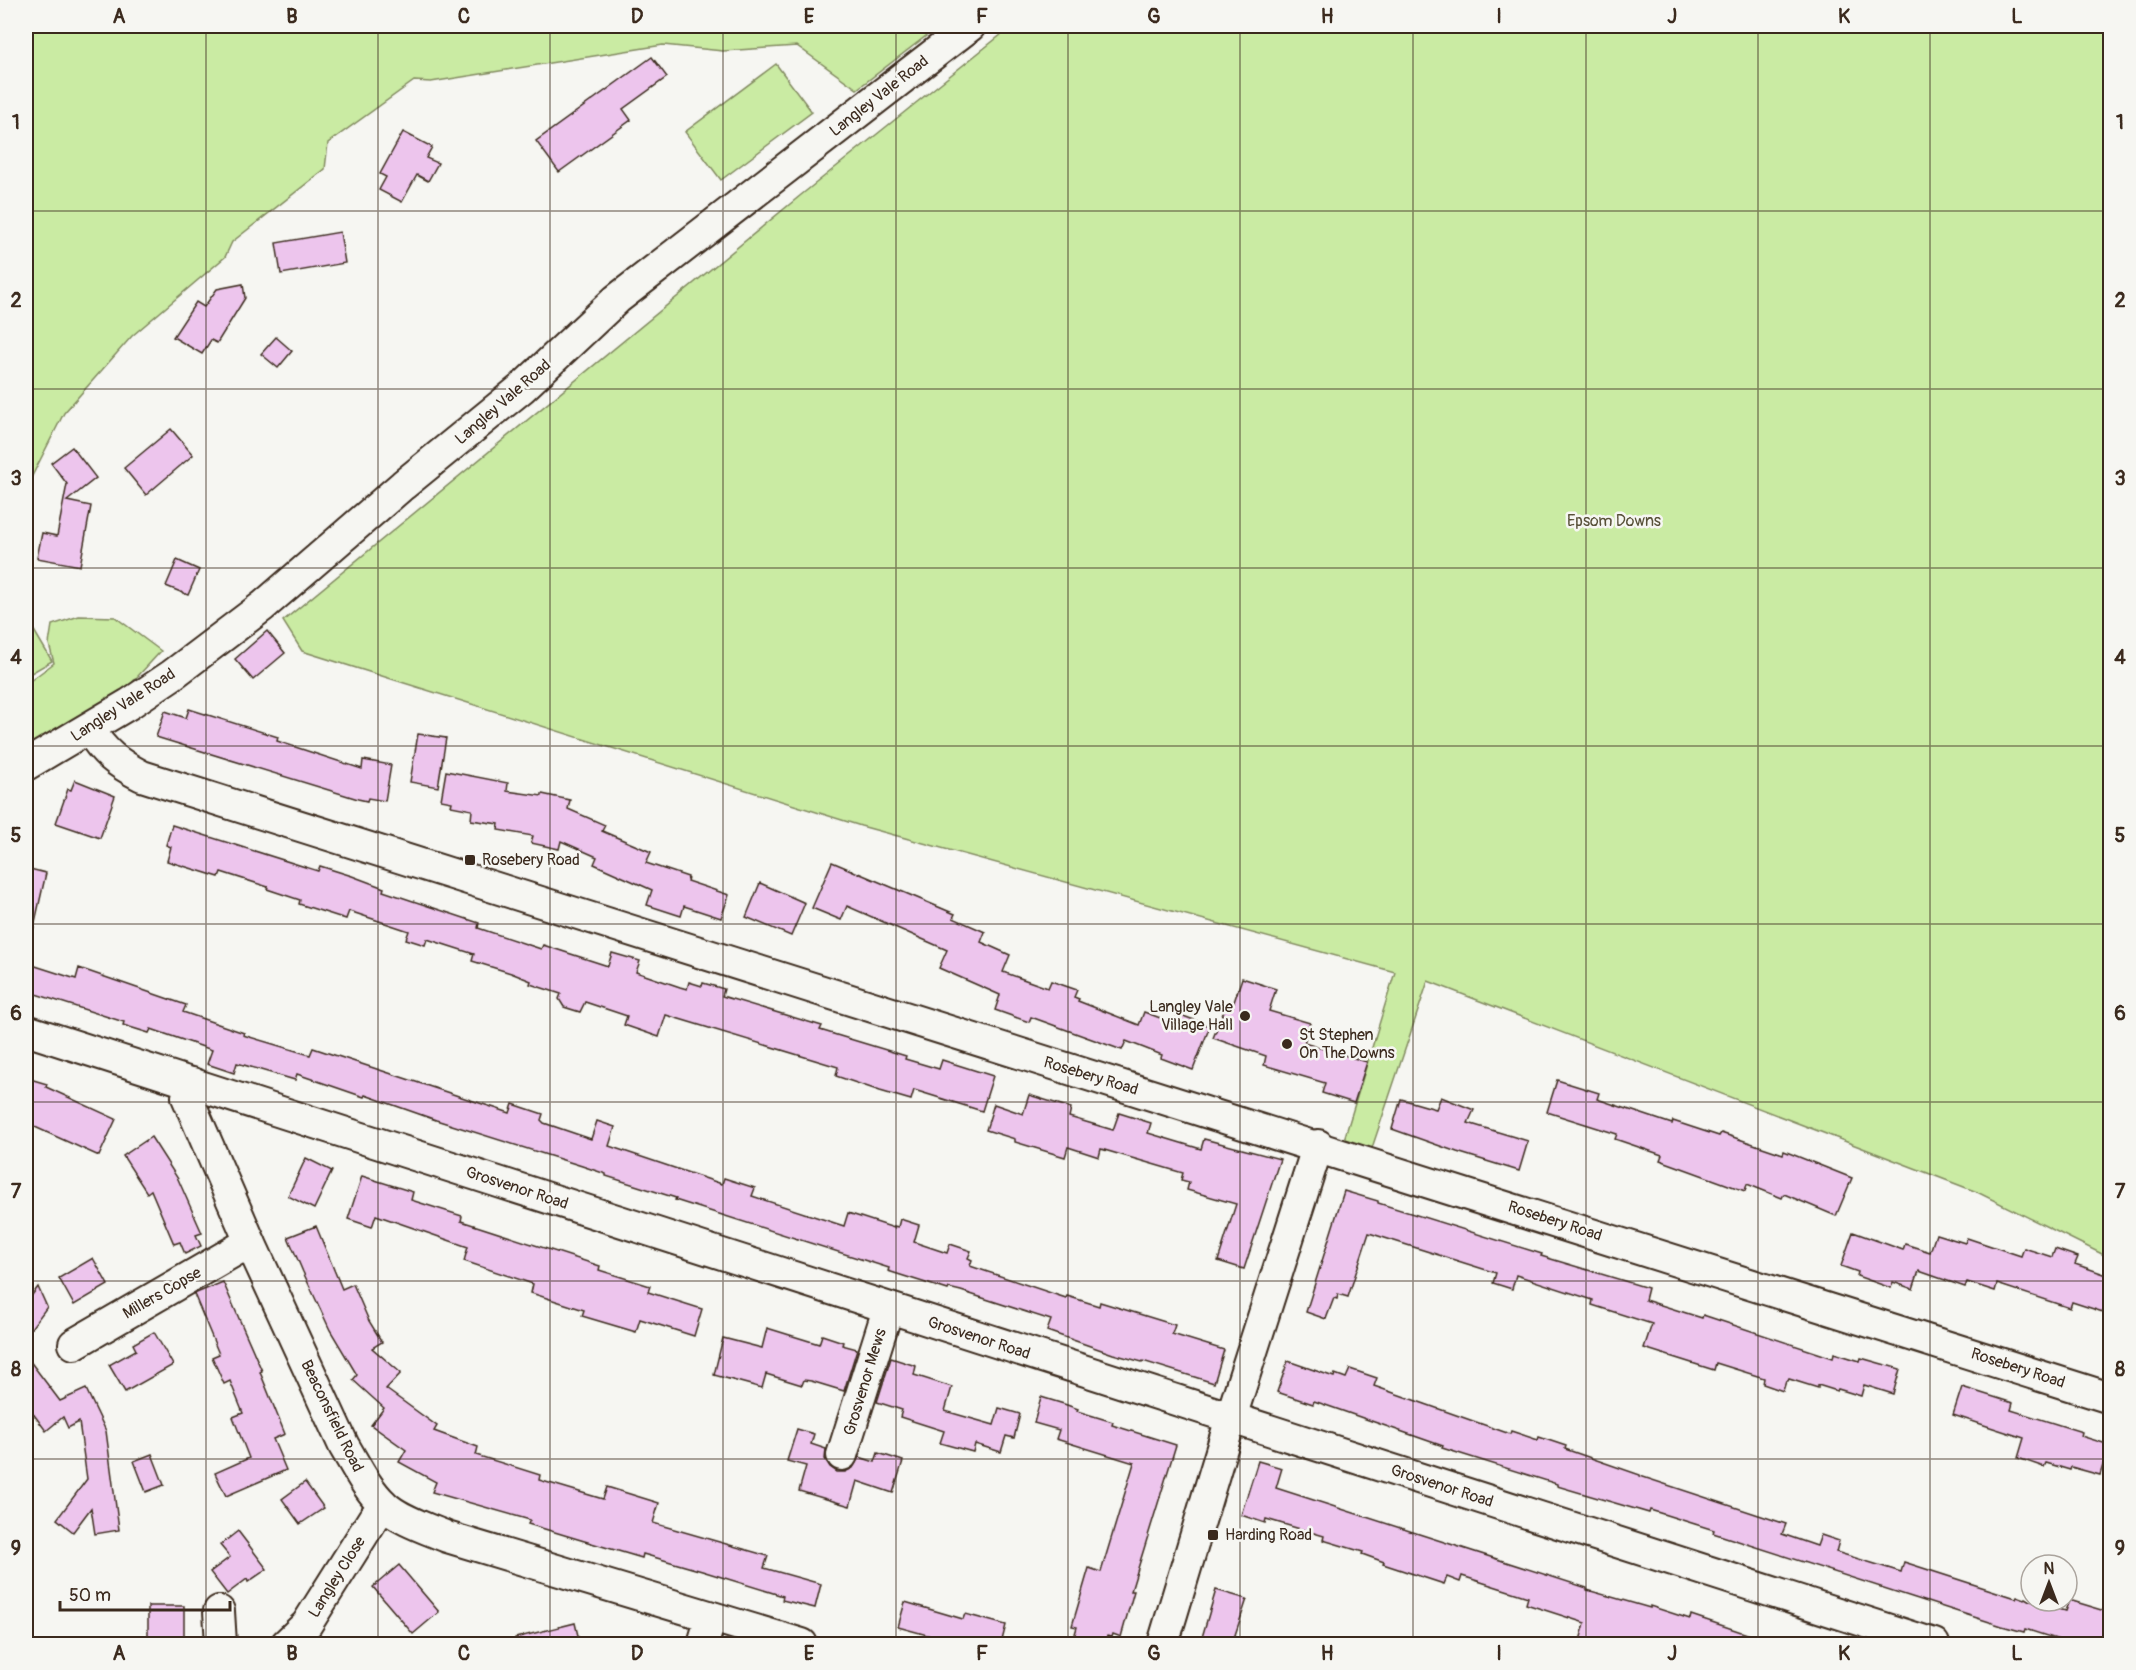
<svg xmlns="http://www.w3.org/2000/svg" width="2136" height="1670" font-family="Pangolin,sans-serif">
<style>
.green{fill:#caeba3;stroke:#828a60;stroke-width:1.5}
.building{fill:#edc5ed;stroke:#3b2a1e;stroke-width:1.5}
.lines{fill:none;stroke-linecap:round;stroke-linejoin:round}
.minor-casing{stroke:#3b2a1e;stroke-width:34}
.minor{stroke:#f6f6f2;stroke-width:30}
.grid{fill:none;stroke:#3b2a1e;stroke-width:1.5;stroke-opacity:0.55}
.poi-dot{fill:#3b2a1e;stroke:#f6f6f2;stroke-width:2}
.labels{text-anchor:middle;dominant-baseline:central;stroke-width:5;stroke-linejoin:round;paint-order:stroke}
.street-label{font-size:16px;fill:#3b2a1e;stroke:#f6f6f2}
.park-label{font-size:16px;fill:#585139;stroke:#f6f6f2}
.poi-label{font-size:16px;fill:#3b2a1e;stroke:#f6f6f2;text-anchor:start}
.neatline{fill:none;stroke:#3b2a1e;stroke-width:2}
.grid-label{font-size:20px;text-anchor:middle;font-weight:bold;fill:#3b2a1e}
</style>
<rect width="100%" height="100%" fill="#f6f6f2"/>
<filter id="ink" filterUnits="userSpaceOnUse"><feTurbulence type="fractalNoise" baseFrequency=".0167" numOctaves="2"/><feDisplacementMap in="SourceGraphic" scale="12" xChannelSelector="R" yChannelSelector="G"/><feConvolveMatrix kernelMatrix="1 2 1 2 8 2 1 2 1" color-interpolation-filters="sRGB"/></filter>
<g filter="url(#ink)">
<g class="green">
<polygon points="26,26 939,26 857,89 797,46 723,51 663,45 431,82 414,81 328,143 325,169 232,242 225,257 132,336 64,413 26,488"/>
<polygon points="1012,26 2110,26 2110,1258 1977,1192 1428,981 1372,1148 1343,1143 1395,972 861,826 302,651 283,621 801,195"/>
<polygon points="776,64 812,112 721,180 685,132"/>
<polygon points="79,616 115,617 161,651 127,688 59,732 26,750 26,684 54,663 49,644 52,625"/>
<polygon points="26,617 52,661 26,676"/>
</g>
<g class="building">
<polygon points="652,57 667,77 623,109 631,120 559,172 536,141"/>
<polygon points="403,132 432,147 426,158 438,163 428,181 417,175 402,202 379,190 386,177 380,174"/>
<polygon points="340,232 345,263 281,274 276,243"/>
<polygon points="243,284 245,298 217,343 211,340 202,354 173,337 196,302 204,307 217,289"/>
<polygon points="276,337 292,351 278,368 261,354"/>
<polygon points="171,429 193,455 146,495 124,468"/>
<polygon points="72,447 96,478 67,501 91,506 80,566 37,558 42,533 57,536 67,484 51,463"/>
<polygon points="177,560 199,570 188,595 166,586"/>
<polygon points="267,631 285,653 253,680 235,659"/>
<polygon points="189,709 278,737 277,741 362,769 363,760 391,765 385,801 368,798 367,801 358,799 156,737 165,711 186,718"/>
<polygon points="418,734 446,738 438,787 410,782"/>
<polygon points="446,771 508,783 507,791 542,796 542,794 570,800 568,809 605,825 602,831 651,852 646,863 688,877 687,881 729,895 721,918 684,906 681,916 647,905 652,890 594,864 597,857 561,841 559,849 531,843 533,836 498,830 499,824 471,820 472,810 451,806 452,802 441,800"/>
<polygon points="75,780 115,796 100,838 56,823 68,789 71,790"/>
<polygon points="172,825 318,871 320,866 352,876 384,888 383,891 479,923 478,928 541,949 543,945 608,966 612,953 640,961 636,972 680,987 687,989 689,982 702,986 703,983 724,989 722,996 822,1026 820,1030 906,1056 905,1059 939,1069 942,1060 993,1076 982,1111 914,1090 911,1100 880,1091 836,1076 838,1067 666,1015 659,1037 624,1025 627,1016 585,1002 580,1012 564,1007 559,999 561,994 530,984 531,981 511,973 472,961 474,954 427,939 425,945 406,939 409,931 349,911 346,919 299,904 300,900 267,889 268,887 221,872 219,877 167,861 171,847 166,845"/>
<polygon points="832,862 955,914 953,918 985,932 981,942 1010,955 1003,972 1048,988 1051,981 1077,990 1074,997 1079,999 1078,1001 1139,1025 1144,1012 1174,1023 1178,1014 1210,1026 1193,1070 1161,1058 1162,1055 1126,1041 1122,1050 1031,1017 1029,1022 995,1010 1000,995 939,968 947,950 847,906 841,920 812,908"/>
<polygon points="26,868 46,873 33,931 26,930"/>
<polygon points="760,883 805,903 791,936 746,917"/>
<polygon points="26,963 76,979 79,968 186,1005 183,1012 244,1033 243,1035 310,1055 313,1048 510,1113 513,1104 543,1114 541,1120 544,1123 591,1139 597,1121 615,1127 609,1146 722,1184 724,1178 755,1188 752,1196 844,1226 848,1213 894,1228 894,1226 898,1227 900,1219 919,1225 914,1242 947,1253 950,1244 971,1251 968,1258 972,1260 970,1266 1066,1298 1067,1296 1099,1306 1100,1302 1175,1325 1172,1334 1224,1350 1214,1383 1143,1361 1142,1362 1113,1354 1047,1331 1051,1320 961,1291 949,1288 948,1290 888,1271 889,1268 675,1200 676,1198 606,1176 606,1174 582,1166 436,1120 365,1095 364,1097 297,1074 295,1080 237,1063 234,1073 207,1064 212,1050 151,1029 149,1033 123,1025 124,1022 26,991"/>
<polygon points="1242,978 1276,989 1269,1011 1310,1023 1304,1043 1367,1062 1354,1103 1322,1093 1325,1083 1264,1065 1266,1056 1213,1038 1226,1006 1232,1008"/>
<polygon points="30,1079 47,1084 46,1087 116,1119 99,1156 26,1123 26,1094"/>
<polygon points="1557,1080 1599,1093 1597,1099 1672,1124 1673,1121 1719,1136 1721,1133 1783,1154 1784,1151 1852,1178 1836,1216 1784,1194 1782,1198 1747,1184 1745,1191 1660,1160 1662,1155 1615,1139 1617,1134 1547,1112"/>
<polygon points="1029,1095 1071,1108 1069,1117 1113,1130 1119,1113 1151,1123 1148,1133 1201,1149 1204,1139 1280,1159 1244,1269 1218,1261 1236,1204 1187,1190 1189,1182 1181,1180 1183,1173 1101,1149 1099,1157 1068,1147 1065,1157 1015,1142 1015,1139 986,1130 994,1104 1023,1114"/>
<polygon points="1441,1097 1474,1110 1468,1123 1528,1141 1519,1171 1457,1152 1392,1129 1401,1099 1436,1109"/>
<polygon points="151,1137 178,1179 202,1233 196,1235 201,1246 185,1254 180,1242 174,1244 151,1190 147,1193 123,1156"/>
<polygon points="306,1158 332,1171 314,1209 288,1196"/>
<polygon points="362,1176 413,1192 411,1200 462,1216 461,1221 600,1266 599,1270 650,1286 648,1292 702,1309 694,1336 640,1319 636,1332 582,1316 584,1310 531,1293 533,1284 464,1261 468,1247 376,1215 372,1227 348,1219"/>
<polygon points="1344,1191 1378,1201 1378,1203 1542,1254 1541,1256 1648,1288 1645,1300 1702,1318 1703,1315 1833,1358 1834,1353 1860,1361 1861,1358 1900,1369 1893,1394 1864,1385 1861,1396 1838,1389 1837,1391 1818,1385 1818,1388 1789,1379 1788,1381 1786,1381 1783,1391 1763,1384 1764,1378 1716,1363 1714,1370 1644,1348 1652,1324 1592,1305 1593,1300 1516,1275 1512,1289 1493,1283 1496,1273 1369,1233 1348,1297 1338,1294 1337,1299 1334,1298 1326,1319 1306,1312"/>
<polygon points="316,1226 342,1289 353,1284 369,1321 382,1342 372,1348 401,1373 386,1389 437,1426 434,1431 478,1447 476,1455 540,1475 539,1480 603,1499 607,1487 659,1503 653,1523 768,1556 764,1568 821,1584 815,1608 782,1600 783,1596 702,1571 643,1554 642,1558 581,1540 528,1524 530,1520 432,1492 436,1482 399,1462 406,1450 371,1425 384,1408 353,1380 357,1375 330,1330 303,1272 288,1237"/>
<polygon points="1853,1232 1903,1250 1905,1244 1930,1252 1936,1234 1965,1243 1967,1238 2021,1256 2024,1248 2052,1257 2055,1249 2078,1257 2075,1264 2110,1276 2110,1301 2106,1313 2072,1302 2070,1308 1997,1284 1995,1291 1967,1282 1965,1287 1919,1271 1913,1289 1893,1282 1891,1288 1857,1276 1858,1272 1841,1266"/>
<polygon points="93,1258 108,1285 74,1305 59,1278"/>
<polygon points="223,1282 262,1371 260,1372 285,1434 273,1439 286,1470 226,1496 215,1473 249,1458 233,1417 243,1413 230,1381 224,1384 212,1357 219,1354 194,1294"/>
<polygon points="38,1287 47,1307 26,1335 26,1303"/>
<polygon points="767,1328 819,1344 822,1335 843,1342 842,1345 857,1349 844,1391 811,1381 804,1380 802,1385 766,1374 762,1388 714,1375 723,1338 762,1348"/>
<polygon points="154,1332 173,1365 125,1392 109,1365 136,1350 133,1344"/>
<polygon points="26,1356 60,1401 86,1389 106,1431 119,1530 95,1534 91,1508 73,1532 57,1519 87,1479 79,1422 68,1428 63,1417 46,1431 26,1404"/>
<polygon points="891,1358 916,1366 914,1375 952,1387 945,1411 994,1425 999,1408 1020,1414 1014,1438 1006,1436 1001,1452 975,1444 973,1452 940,1443 944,1431 900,1417 902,1410 877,1402"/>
<polygon points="1288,1361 1334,1377 1335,1374 1346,1378 1350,1369 1377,1378 1374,1386 1510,1434 1511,1431 1538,1440 1539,1437 1566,1446 1565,1449 1640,1475 1640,1476 1786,1524 1782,1534 1817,1546 1821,1535 1839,1541 1836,1552 1901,1572 1904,1562 2016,1598 2017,1596 2025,1599 2026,1598 2031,1601 2065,1611 2069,1600 2109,1612 2105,1625 2110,1627 2110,1644 2072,1644 2025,1629 2024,1632 2002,1626 1713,1533 1714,1530 1663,1514 1650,1510 1649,1513 1557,1486 1557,1484 1442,1448 1443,1446 1314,1401 1313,1404 1277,1392"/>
<polygon points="1962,1387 2013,1403 2011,1410 2082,1432 2081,1436 2110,1445 2110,1464 2104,1462 2100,1475 2071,1467 2070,1470 2046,1463 2044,1467 2018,1458 2024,1438 1953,1415"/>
<polygon points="1041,1397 1064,1404 1078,1409 1077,1411 1113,1422 1112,1425 1176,1445 1131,1591 1134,1591 1121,1637 1113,1634 1112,1637 1107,1636 1104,1644 1072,1644 1077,1627 1072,1626 1089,1568 1101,1572 1134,1463 1056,1439 1059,1430 1034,1423"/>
<polygon points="797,1429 814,1434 811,1444 826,1449 825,1459 830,1467 837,1472 845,1472 853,1468 859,1457 875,1462 878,1453 903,1461 893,1493 857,1481 850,1506 799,1491 806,1466 787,1461"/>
<polygon points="152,1454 164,1485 146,1492 134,1461"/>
<polygon points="1258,1461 1282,1468 1276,1488 1587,1588 1587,1590 1650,1608 1650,1606 1690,1619 1691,1615 1768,1641 1767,1644 1579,1644 1585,1623 1526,1604 1528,1597 1462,1576 1460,1582 1447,1577 1444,1584 1383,1564 1384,1562 1362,1554 1363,1552 1323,1540 1324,1536 1266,1519 1265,1523 1241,1515"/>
<polygon points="305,1482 324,1508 300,1524 282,1499"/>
<polygon points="238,1531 267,1569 248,1582 247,1579 227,1594 210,1572 230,1557 220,1545"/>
<polygon points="399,1565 439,1612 413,1634 373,1587"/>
<polygon points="1216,1590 1247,1599 1232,1644 1200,1644"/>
<polygon points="905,1602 963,1619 965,1614 1006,1625 1001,1644 960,1644 898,1627"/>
<rect x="148" y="1606" width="36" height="38"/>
<polygon points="575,1623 580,1644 516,1644 515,1638"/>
</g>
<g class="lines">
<g class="minor-casing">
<g id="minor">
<path d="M89 729C104 753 117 763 142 776 799 983 1455 1190 2110 1398"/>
<polyline points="26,765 129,704 172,675 263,606 403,485 522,388 617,299 970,26"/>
<polyline points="26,1030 1934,1644"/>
<path d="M192 1083 187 1097 250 1242 344 1446C356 1466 367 1489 384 1505 398 1519 428 1529 447 1537L802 1644"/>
<polyline points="74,1344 250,1242"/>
<polyline points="842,1455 888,1309"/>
<polyline points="219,1611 221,1644"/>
<polyline points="286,1644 307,1624 373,1519 384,1506"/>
<polyline points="703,1644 711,1617"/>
<polyline points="1163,1644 1234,1408 1318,1145"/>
</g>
</g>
<use href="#minor" class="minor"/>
</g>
</g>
<path class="grid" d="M206 26V1644M378 26V1644M550 26V1644M723 26V1644M896 26V1644M1068 26V1644M1240 26V1644M1413 26V1644M1586 26V1644M1758 26V1644M1930 26V1644M26 211H2110M26 389H2110M26 568H2110M26 746H2110M26 924H2110M26 1102H2110M26 1281H2110M26 1459H2110"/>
<g class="poi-dot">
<rect x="464" y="854" width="12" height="12" rx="3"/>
<circle cx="1245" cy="1016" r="6"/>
<circle cx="1287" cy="1044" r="6"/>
<rect x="1207" y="1529" width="12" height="12" rx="3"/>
</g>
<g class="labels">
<g class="street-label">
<text transform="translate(879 96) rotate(-38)">Langley Vale Road</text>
<text transform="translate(503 402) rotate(-41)">Langley Vale Road</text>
<text transform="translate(123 705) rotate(-33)">Langley Vale Road</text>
<text transform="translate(1091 1076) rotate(17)">Rosebery Road</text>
<text transform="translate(517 1188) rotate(18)">Grosvenor Road</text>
<text transform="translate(1555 1221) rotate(18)">Rosebery Road</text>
<text transform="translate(162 1293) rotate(-30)">Millers Copse</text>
<text transform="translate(979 1338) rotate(18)">Grosvenor Road</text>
<text transform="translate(2018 1368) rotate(18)">Rosebery Road</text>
<text transform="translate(865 1382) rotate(-73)">Grosvenor Mews</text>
<text transform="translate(332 1416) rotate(64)">Beaconsfield Road</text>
<text transform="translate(1442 1486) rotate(18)">Grosvenor Road</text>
<text transform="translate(337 1577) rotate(-58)">Langley Close</text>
</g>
<g class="park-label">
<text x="1614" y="521">Epsom Downs</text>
</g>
<g class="poi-label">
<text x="482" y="860">Rosebery Road</text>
<text x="1233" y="1007" text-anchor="end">Langley Vale<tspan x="1233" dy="18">Village Hall</tspan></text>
<text x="1299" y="1035">St Stephen<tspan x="1299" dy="18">On The Downs</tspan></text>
<text x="1225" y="1535">Harding Road</text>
</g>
</g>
<rect width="2136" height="1670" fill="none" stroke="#f6f6f2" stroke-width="66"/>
<g transform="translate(2049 1583)"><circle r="28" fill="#f6f6f2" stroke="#aba49d" stroke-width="1.5"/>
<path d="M0-4.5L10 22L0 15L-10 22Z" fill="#3b2a1e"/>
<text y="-9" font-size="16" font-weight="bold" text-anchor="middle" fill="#3b2a1e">N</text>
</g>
<path d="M60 1601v9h170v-9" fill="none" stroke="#3b2a1e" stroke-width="3"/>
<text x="69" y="1601" font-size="18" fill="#3b2a1e" stroke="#f6f6f2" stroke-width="4.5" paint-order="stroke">50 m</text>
<rect x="33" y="33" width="2070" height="1604" class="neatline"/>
<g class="grid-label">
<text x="119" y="23">A</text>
<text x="292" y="23">B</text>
<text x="464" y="23">C</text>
<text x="637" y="23">D</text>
<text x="809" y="23">E</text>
<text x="982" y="23">F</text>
<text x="1154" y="23">G</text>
<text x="1327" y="23">H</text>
<text x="1499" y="23">I</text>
<text x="1672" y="23">J</text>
<text x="1844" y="23">K</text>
<text x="2017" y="23">L</text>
<text x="16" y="129">1</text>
<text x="2120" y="129">1</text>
<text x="16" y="307">2</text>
<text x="2120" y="307">2</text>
<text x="16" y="485">3</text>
<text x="2120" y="485">3</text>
<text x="16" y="664">4</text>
<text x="2120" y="664">4</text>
<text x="16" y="842">5</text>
<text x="2120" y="842">5</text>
<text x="16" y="1020">6</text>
<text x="2120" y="1020">6</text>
<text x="16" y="1198">7</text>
<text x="2120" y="1198">7</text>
<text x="16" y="1376">8</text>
<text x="2120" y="1376">8</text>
<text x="16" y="1555">9</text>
<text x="2120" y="1555">9</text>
<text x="119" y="1660">A</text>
<text x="292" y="1660">B</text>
<text x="464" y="1660">C</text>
<text x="637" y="1660">D</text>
<text x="809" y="1660">E</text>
<text x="982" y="1660">F</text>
<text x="1154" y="1660">G</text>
<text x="1327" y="1660">H</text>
<text x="1499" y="1660">I</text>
<text x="1672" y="1660">J</text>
<text x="1844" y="1660">K</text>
<text x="2017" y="1660">L</text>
</g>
</svg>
